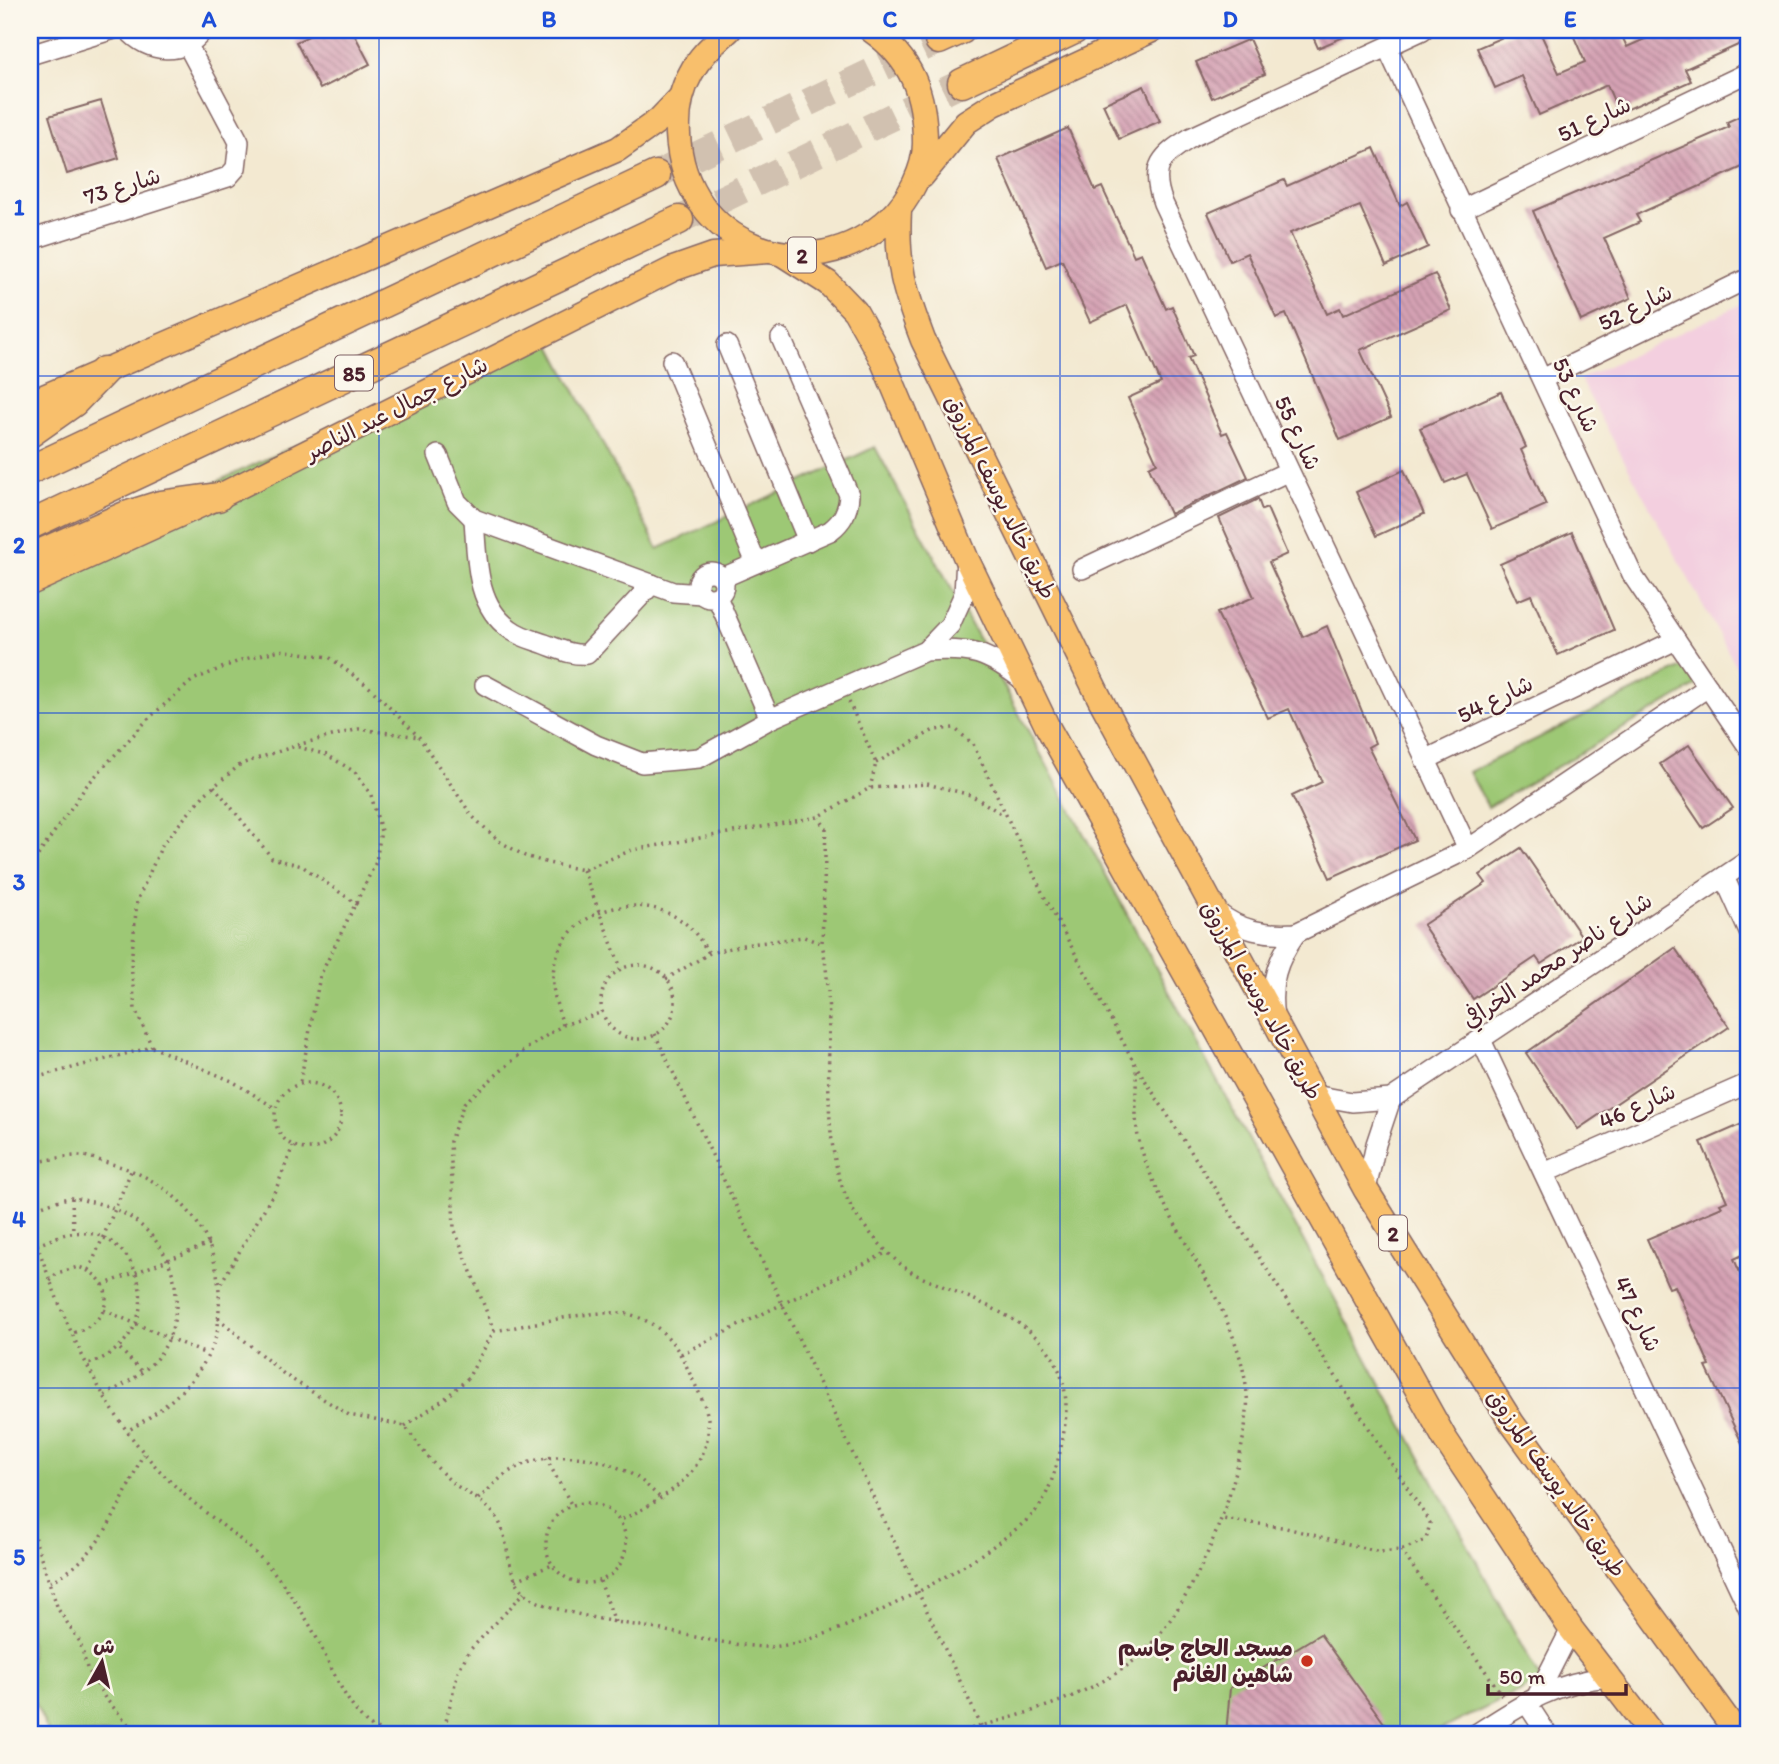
<svg xmlns="http://www.w3.org/2000/svg" width="1779" height="1764" font-family="Itim,'Playpen Sans Arabic',sans-serif">
<style>
.built{fill:#f3cfdf}
.park{fill:#9dc874;stroke:#747450;stroke-width:2}
.building{fill:url(#building-back-hatch)}
.lines{fill:none;stroke-linecap:round;stroke-linejoin:round}
.highway-tunnel{stroke:#d1c1b0;stroke-width:28;stroke-dasharray:28 14;stroke-linecap:butt}
.minor-casing{stroke:#856665;stroke-width:22}
.major-casing{stroke:#856665;stroke-width:27}
.highway-casing{stroke:#856665;stroke-width:31}
.path{stroke:#856665;stroke-width:3.5;stroke-dasharray:2 5;stroke-linecap:butt}
.minor{stroke:#fff;stroke-width:19}
.major{stroke:#f8bf6c;stroke-width:24}
.highway{stroke:#f8bf6c;stroke-width:28}
.grid{fill:none;stroke:#1d4ed8;stroke-width:2;stroke-opacity:0.55}
.poi-dot{fill:#c8321e;stroke:#fbf7ec;stroke-width:2.5}
.labels{text-anchor:middle;dominant-baseline:central;stroke-width:5;stroke-linejoin:round;paint-order:stroke}
.shield{fill:#fbf7ec;stroke:#7f6065;stroke-width:2}
.shield-label{font-size:21px;font-weight:bold;fill:#4a1f2b}
.street-label{font-size:23px;fill:#4a1f2b;stroke:#fbf7ec}
.poi-label{font-size:23px;font-weight:bold;fill:#4a1f2b;stroke:#fbf7ec;text-anchor:end}
.neatline{fill:none;stroke:#1d4ed8;stroke-width:2.5}
.grid-label{font-size:23px;text-anchor:middle;font-weight:bold;fill:#1d4ed8}
</style>
<defs>
<pattern id="building-back-hatch" width="6" height="6" patternUnits="userSpaceOnUse" patternTransform="scale(1.75)"><rect width="6" height="6" fill="#d5a2b4"/><path d="M-1 5l2 2M0 0l6 6M5-1l2 2" fill="none" stroke="#af8393"/></pattern>
</defs>
<rect width="100%" height="100%" fill="#fbf7ec"/>
<filter id="ink" filterUnits="userSpaceOnUse"><feTurbulence type="fractalNoise" baseFrequency=".0143" numOctaves="2"/><feDisplacementMap in="SourceGraphic" scale="14" xChannelSelector="R" yChannelSelector="G"/><feConvolveMatrix kernelMatrix="1 2 1 2 8 2 1 2 1" color-interpolation-filters="sRGB"/></filter>
<filter id="wash" filterUnits="userSpaceOnUse"><feTurbulence type="fractalNoise" baseFrequency=".00686" numOctaves="4" result="noise"/><feDisplacementMap in="SourceGraphic" scale="28" xChannelSelector="R" yChannelSelector="G"/><feGaussianBlur stdDeviation="1.57" result="paint"/><feColorMatrix in="noise" values="0 0 0 0 0 0 0 0 0 0 0 0 0 0 0 0 0 1.4 0 .05"/><feComposite in="paint" operator="in"/></filter>
<g filter="url(#wash)">
<rect width="100%" height="100%" fill="#f3e9d1"/>
<polygon class="built" points="1749,301 1749,690 1580,379"/>
<g class="park">
<polygon points="544,332 658,549 875,447 1541,1681 1432,1734 49,1734 30,1692 30,567"/>
<polygon points="1687,665 1699,684 1488,807 1469,772"/>
</g>
<g id="blocks">
<g class="building">
<polygon points="321,30 352,30 370,64 320,89 296,42"/>
<polygon points="1310,30 1360,30 1318,48"/>
<polygon points="1519,30 1539,30 1559,73 1585,62 1571,30 1619,30 1627,47 1665,30 1749,30 1749,40 1685,69 1691,81 1619,113 1607,85 1539,115 1522,76 1495,88 1477,48"/>
<polygon points="1249,39 1265,74 1212,98 1196,62"/>
<polygon points="1144,86 1160,121 1119,139 1103,104"/>
<polygon points="101,101 119,158 67,174 49,116"/>
<polygon points="1749,112 1749,164 1636,215 1640,222 1604,238 1631,298 1581,321 1533,211 1729,127 1727,122"/>
<polygon points="1068,128 1095,190 1102,187 1134,256 1141,253 1166,309 1172,306 1194,356 1188,358 1222,434 1227,432 1248,477 1170,514 1149,467 1157,463 1128,398 1161,383 1127,305 1090,322 1062,260 1046,267 998,159"/>
<polygon points="1374,148 1400,206 1407,202 1428,247 1386,266 1360,206 1290,233 1327,314 1340,308 1343,315 1435,274 1451,310 1360,350 1391,417 1340,440 1286,314 1276,318 1247,253 1230,261 1208,213 1284,180 1287,186"/>
<polygon points="1501,392 1526,447 1521,450 1546,505 1492,529 1467,474 1445,483 1420,428"/>
<polygon points="1404,470 1424,514 1376,536 1356,492"/>
<polygon points="1258,499 1262,510 1267,508 1287,554 1269,562 1303,637 1327,626 1375,743 1368,747 1415,840 1330,878 1292,796 1322,782 1289,709 1268,718 1217,613 1254,597 1219,518"/>
<polygon points="1572,532 1614,630 1558,655 1531,595 1517,601 1500,564"/>
<polygon points="1689,745 1733,808 1703,828 1660,764"/>
<polygon points="1521,848 1582,937 1541,964 1536,957 1473,999 1423,925 1486,883 1480,875"/>
<polygon points="1675,948 1729,1027 1578,1129 1526,1053"/>
<polygon points="1749,1121 1749,1252 1734,1259 1749,1294 1749,1458 1706,1367 1710,1366 1675,1286 1669,1288 1647,1239 1722,1207 1720,1204 1727,1201 1701,1142"/>
<polygon points="1320,1634 1384,1723 1368,1734 1226,1734 1230,1688"/>
</g>
</g>
</g>
<g filter="url(#ink)">
<use href="#blocks" fill-opacity="0" stroke="#856665" stroke-width="2"/>
<g class="lines">
<g class="highway-tunnel">
<polyline points="656,175 939,40"/>
<polyline points="679,220 962,83"/>
</g>
<g class="minor-casing">
<g id="minor">
<path d="M128 30C147 53 185 57 203 30"/>
<path d="M1423 30 1192 137C1162 155 1149 166 1163 203L1468 849"/>
<polyline points="1387,47 1633,576 1749,748"/>
<polyline points="30,55 111,30"/>
<polyline points="1461,210 1749,72"/>
<polyline points="30,240 228,177 236,168 239,142 187,44"/>
<polyline points="727,345 808,541"/>
<polyline points="672,361 756,563"/>
<polyline points="1542,379 1749,278"/>
<polyline points="438,455 457,502 474,519 673,592 702,594"/>
<path d="M474 519C477 557 475 605 510 629 520 637 534 640 545 644 559 649 573 656 587 654L652 584"/>
<polyline points="1082,569 1289,471"/>
<circle cx="711" cy="585" r="13"/>
<path d="M722 578 830 531C843 521 848 511 849 495L781 338"/>
<polyline points="717,597 770,719"/>
<path d="M925 651C972 648 987 652 1024 681"/>
<polyline points="485,685 596,745 642,763 699,758 770,719 925,651 950,625 964,594 966,558"/>
<polyline points="1425,760 1676,640"/>
<polyline points="1724,877 1749,932"/>
<path d="M1217 912C1241 931 1265 935 1296 933L1468 849 1708 687"/>
<path d="M1274 1017C1269 984 1277 960 1296 933"/>
<polyline points="1481,1040 1749,1609"/>
<polyline points="1314,1095 1352,1102 1391,1099 1749,860"/>
<polyline points="1544,1173 1749,1083"/>
<polyline points="1366,1190 1376,1144 1391,1099"/>
<polyline points="1538,1694 1571,1629"/>
<polyline points="1526,1702 1547,1734"/>
<path d="M1476 1734C1521 1705 1552 1683 1607 1677"/>
</g>
</g>
<g class="major-casing">
<g id="major">
<path d="M729 30C715 43 700 55 691 73 680 92 677 112 678 134 683 245 809 294 890 218 909 200 925 169 925 143 925 94 912 59 871 30"/>
<polyline points="922,176 966,122 994,104 1152,30"/>
<path d="M899 210C896 264 904 290 923 340L1100 699 1366 1190 1512 1423 1738 1734"/>
<polyline points="784,255 828,283 855,311 882,359 966,558 1047,726 1445,1439 1571,1629 1652,1734"/>
<polyline points="30,403 618,149 659,120 681,97"/>
<polyline points="30,583 218,497 673,269 713,255 768,251"/>
</g>
</g>
<g class="highway-casing">
<g id="highway">
<polyline points="939,40 961,30"/>
<polyline points="962,83 1074,30"/>
<polyline points="30,433 74,402 104,371"/>
<polyline points="30,470 656,175"/>
<polyline points="30,525 679,220"/>
<polyline points="30,558 125,516 160,505 218,497"/>
</g>
</g>
<g class="path">
<polyline points="849,702 876,763 870,788"/>
<polyline points="297,745 359,729 419,737"/>
<polyline points="876,763 934,730 954,728 973,744 1043,894 1136,1066 1430,1523 1426,1540 1401,1550 1380,1552 1282,1527 1223,1519"/>
<polyline points="214,786 272,858 302,866 358,905"/>
<polyline points="30,867 87,785 149,718 193,680 241,660 280,650 329,657 369,687 419,737 472,816 499,841 525,856 548,863 583,870 632,850 818,817 870,788 927,784 971,795 1002,814"/>
<polyline points="583,870 621,968"/>
<circle cx="638" cy="1002" r="37"/>
<polyline points="666,979 710,953 743,945 804,937 822,944 826,828 819,818"/>
<path d="M563 1025C557 1006 550 988 554 967 564 908 642 888 686 924 695 931 702 943 709 953"/>
<polyline points="655,1034 985,1734"/>
<polyline points="152,1047 135,1009 131,963 137,901 163,843 205,794 241,764 295,746 327,755 355,772 371,795 381,831 376,862 320,976 300,1083"/>
<polyline points="30,1079 152,1047 232,1081 275,1108"/>
<circle cx="308" cy="1116" r="33"/>
<path d="M30 1163C46 1161 66 1155 83 1156 91 1157 100 1161 108 1163 179 1181 223 1235 219 1310 218 1318 219 1328 216 1336 203 1379 164 1410 127 1431"/>
<polyline points="72,1198 73,1233"/>
<path d="M30 1210C43 1206 58 1199 71 1198 78 1198 86 1201 92 1202 153 1214 192 1274 170 1335 159 1366 131 1381 105 1395"/>
<path d="M30 1224C62 1318 100 1415 174 1485 209 1519 255 1544 283 1584 293 1599 304 1614 312 1629 327 1656 344 1704 368 1724 373 1728 381 1731 387 1734"/>
<path d="M37 1245C48 1241 61 1234 73 1233 143 1225 176 1338 85 1365"/>
<polyline points="89,1270 132,1169"/>
<path d="M50 1281 57 1273 78 1267C121 1279 111 1326 71 1333"/>
<polyline points="221,1283 276,1189 293,1146"/>
<polyline points="103,1285 209,1244"/>
<polyline points="104,1310 206,1354"/>
<path d="M218 1318 285 1375 349 1415 405 1426C420 1447 436 1470 457 1486 471 1496 487 1503 497 1518 512 1543 503 1577 530 1597 546 1610 613 1622 635 1625 677 1632 722 1645 765 1647 827 1649 992 1558 1035 1512 1053 1492 1066 1435 1066 1408 1066 1332 997 1310 940 1285 929 1280 916 1276 907 1269 890 1257 874 1238 861 1222 808 1153 841 1027 822 944"/>
<polyline points="494,1331 454,1228 450,1141 464,1103 526,1049 563,1025 603,1012"/>
<polyline points="120,1349 144,1374"/>
<polyline points="681,1354 888,1252"/>
<path d="M405 1426 447 1397 468 1378 494 1331C527 1326 602 1306 632 1315 663 1325 678 1346 690 1374 696 1387 706 1404 708 1419 713 1473 660 1501 619 1521"/>
<polyline points="546,1458 572,1506"/>
<path d="M478 1499C488 1491 497 1480 507 1473 544 1449 596 1453 633 1475 644 1481 653 1492 663 1500"/>
<circle cx="586" cy="1543" r="40"/>
<polyline points="30,1524 58,1609 80,1642 87,1668 105,1698 130,1726 142,1734"/>
<polyline points="1401,1550 1502,1695"/>
<polyline points="516,1580 552,1565"/>
<polyline points="600,1581 615,1622"/>
<path d="M50 1582C101 1558 121 1502 143 1454"/>
<polyline points="443,1734 458,1671 469,1651 525,1592"/>
<path d="M951 1734C1011 1718 1073 1703 1124 1668 1191 1622 1240 1489 1247 1411 1249 1393 1243 1365 1237 1348 1214 1277 1163 1219 1141 1148 1133 1125 1137 1093 1136 1068"/>
</g>
<use href="#minor" class="minor"/>
<use href="#major" class="major"/>
<use href="#highway" class="highway"/>
</g>
</g>
<path class="grid" d="M379 30V1734M719 30V1734M1060 30V1734M1400 30V1734M30 376H1749M30 713H1749M30 1051H1749M30 1388H1749"/>
<circle class="poi-dot" cx="1307" cy="1661" r="7"/>
<g class="labels">
<g class="shield">
<rect x="788" y="237.5" width="28" height="35" rx="5"/>
<rect x="335" y="355.5" width="38" height="35" rx="5"/>
<rect x="1379" y="1215.5" width="28" height="35" rx="5"/>
</g>
<g class="shield-label">
<text x="802" y="255">2</text>
<text x="354" y="373">85</text>
<text x="1393" y="1233">2</text>
</g>
<g class="street-label">
<text transform="translate(1594 119) rotate(-25)">شارع 51</text>
<text transform="translate(122 186) rotate(-17)">شارع 73</text>
<text transform="translate(1635 307) rotate(-26)">شارع 52</text>
<text transform="translate(1576 395) rotate(65)">شارع 53</text>
<text transform="translate(396 408) rotate(-27)">شارع جمال عبد الناصر</text>
<text transform="translate(1298 433) rotate(65)">شارع 55</text>
<text transform="translate(1001 497) rotate(64)">طريق خالد يوسف المرزوق</text>
<text transform="translate(1495 699) rotate(-26)">شارع 54</text>
<text transform="translate(1557 960) rotate(-34)">شارع ناصر محمد الخرافي</text>
<text transform="translate(1262 1000) rotate(61)">طريق خالد يوسف المرزوق</text>
<text transform="translate(1637 1106) rotate(-24)">شارع 46</text>
<text transform="translate(1638 1314) rotate(65)">شارع 47</text>
<text transform="translate(1557 1483) rotate(55)">طريق خالد يوسف المرزوق</text>
</g>
<g class="poi-label">
<text x="1293" y="1648">مسجد الحاج جاسم<tspan x="1293" dy="26">شاهين الغانم</tspan></text>
</g>
</g>
<rect width="1779" height="1764" fill="none" stroke="#fbf7ec" stroke-width="77"/>
<g transform="translate(102 1662) rotate(8)" stroke="#fbf7ec" stroke-width="5" paint-order="stroke">
<path d="M0-5L12 26L0 18L-12 26Z" fill="#4a1f2b"/>
<text y="-10" font-size="19" font-weight="bold" text-anchor="middle" fill="#4a1f2b">ش</text>
</g>
<path d="M1488 1684v10h138v-10" fill="none" stroke="#4a1f2b" stroke-width="3.5"/>
<text x="1499" y="1684" font-size="21" fill="#4a1f2b" stroke="#fbf7ec" stroke-width="5" paint-order="stroke">50 m</text>
<rect x="38" y="38" width="1702" height="1688" class="neatline"/>
<g class="grid-label">
<text x="209" y="27">A</text>
<text x="549" y="27">B</text>
<text x="890" y="27">C</text>
<text x="1230" y="27">D</text>
<text x="1570" y="27">E</text>
<text x="19" y="215">1</text>
<text x="19" y="553">2</text>
<text x="19" y="890">3</text>
<text x="19" y="1227">4</text>
<text x="19" y="1565">5</text>
</g>
</svg>
